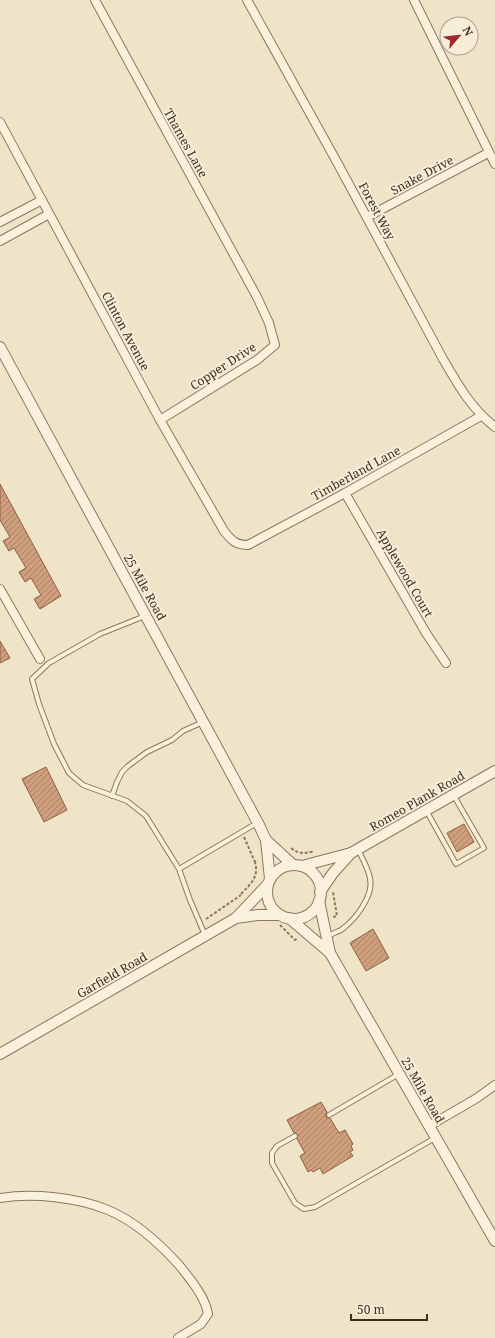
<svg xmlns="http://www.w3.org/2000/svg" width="495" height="1338" font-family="'Noto Serif',serif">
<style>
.building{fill:url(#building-hatch);stroke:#8d5f41}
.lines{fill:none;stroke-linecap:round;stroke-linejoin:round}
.service-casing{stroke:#8d765c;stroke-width:6}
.minor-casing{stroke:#8d765c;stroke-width:10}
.tertiary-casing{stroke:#8d765c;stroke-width:12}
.path{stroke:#8d765c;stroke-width:2;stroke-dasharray:3 2;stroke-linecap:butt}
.service{stroke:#faf1dc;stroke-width:4}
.minor{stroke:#faf1dc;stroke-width:8}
.tertiary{stroke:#faf1dc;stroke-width:10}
.labels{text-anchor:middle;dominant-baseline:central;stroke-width:4;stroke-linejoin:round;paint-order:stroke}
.street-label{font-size:12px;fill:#3d2e20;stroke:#f7eed8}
</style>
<defs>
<pattern id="building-hatch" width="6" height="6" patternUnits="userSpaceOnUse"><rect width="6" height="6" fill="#cf9f7d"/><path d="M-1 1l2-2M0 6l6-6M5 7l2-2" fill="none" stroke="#a98266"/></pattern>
</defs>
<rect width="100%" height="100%" fill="#f0e4c8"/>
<g class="building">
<polygon points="0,484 61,596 40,609 34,599 41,595 31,578 25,582 19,572 26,568 14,548 9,551 3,541 10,537 0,520"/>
<polygon points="0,641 10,658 0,663"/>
<polygon points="46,767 67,810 44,822 22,779"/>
<polygon points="464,824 474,842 457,852 447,833"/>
<polygon points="373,929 389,958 366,971 350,943"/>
<polygon points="321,1102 327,1112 326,1115 326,1117 330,1118 339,1133 345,1130 353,1144 351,1146 353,1150 350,1152 353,1156 323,1174 320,1168 313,1172 311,1170 308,1172 300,1156 305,1153 297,1139 298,1135 294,1133 287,1120"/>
</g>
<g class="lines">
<g class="service-casing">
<g id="service">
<polyline points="145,616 100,634 49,663 32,679 39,704 54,744 69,773 83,785 127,801 146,816 179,869 190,900 205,935"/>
<polyline points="112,796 117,782 122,772 128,766 147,752 172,740 183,731 203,722"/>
<polyline points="426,810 456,864 484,848 454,796"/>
<polyline points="179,869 257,823"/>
<path d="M327 937C331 934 337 932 341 930 355 920 374 896 370 878 368 868 362 858 358 849"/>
<polyline points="329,1115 399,1074"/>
<polyline points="295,1136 277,1146 272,1153 272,1163 295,1203 304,1209 315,1207 435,1138"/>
</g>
</g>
<g class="minor-casing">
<g id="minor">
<polyline points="95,0 257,297 269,323 275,345 257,360 160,420"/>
<path d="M247 0 338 164 443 359C458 385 471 408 495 427"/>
<polyline points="414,0 495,164"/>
<path d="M0 122 160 420 224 531C232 541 236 545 248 545L345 493 481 416"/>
<polyline points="367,217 488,153"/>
<polyline points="0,222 42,200"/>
<polyline points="0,241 49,214"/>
<polyline points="345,493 426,633 446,663"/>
<polyline points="0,589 40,659"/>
<polyline points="429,1126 477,1098 495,1085"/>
<path d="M0 1198C33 1193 77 1197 108 1210 135 1221 159 1243 179 1265 190 1279 205 1296 208 1314L201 1324 178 1338"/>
</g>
</g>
<g class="tertiary-casing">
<g id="tertiary">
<polyline points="0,347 258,823 266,840 270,879"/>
<polyline points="266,840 293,865"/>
<circle cx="294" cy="892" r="27"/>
<polyline points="302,866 351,853 495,771"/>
<polyline points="320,892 333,873 351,853"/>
<polyline points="319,901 330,953"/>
<polyline points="236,918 258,915 280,915"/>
<polyline points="289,918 330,953 495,1241"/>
<polyline points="0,1054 236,918 268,884"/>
</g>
</g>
<g class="path">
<polyline points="244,837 255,862"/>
<path d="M291 848C299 854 304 854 314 851"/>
<path d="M241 894C251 883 259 878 255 862L258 861"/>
<polyline points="333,917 337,916 333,892 334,891"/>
<polyline points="206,919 241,895"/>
<polyline points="280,925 295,940 298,938"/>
</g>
<use href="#service" class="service"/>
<use href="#minor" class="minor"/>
<use href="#tertiary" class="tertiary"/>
</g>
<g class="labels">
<g class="street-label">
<text transform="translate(186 143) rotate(61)">Thames Lane</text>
<text transform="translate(422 175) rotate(-28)">Snake Drive</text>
<text transform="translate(377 211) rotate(62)">Forest Way</text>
<text transform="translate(126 331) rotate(62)">Clinton Avenue</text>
<text transform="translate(223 366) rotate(-33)">Copper Drive</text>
<text transform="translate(356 473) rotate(-29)">Timberland Lane</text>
<text transform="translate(405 573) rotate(60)">Applewood Court</text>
<text transform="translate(145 587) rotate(61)">25 Mile Road</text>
<text transform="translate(417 801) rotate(-30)">Romeo Plank Road</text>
<text transform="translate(112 975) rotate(-30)">Garfield Road</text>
<text transform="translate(423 1090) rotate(60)">25 Mile Road</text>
</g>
</g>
<g transform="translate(459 36) rotate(62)"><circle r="19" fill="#f7eed8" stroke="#ada18e"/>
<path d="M0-3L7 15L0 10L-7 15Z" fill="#9e2a2b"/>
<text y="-6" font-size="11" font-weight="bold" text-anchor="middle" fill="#3d2e20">N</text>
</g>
<path d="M351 1314v6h76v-6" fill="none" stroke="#3d2e20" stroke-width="2"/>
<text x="357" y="1314" font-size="12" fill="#3d2e20" stroke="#f7eed8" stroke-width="3" paint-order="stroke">50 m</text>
</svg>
